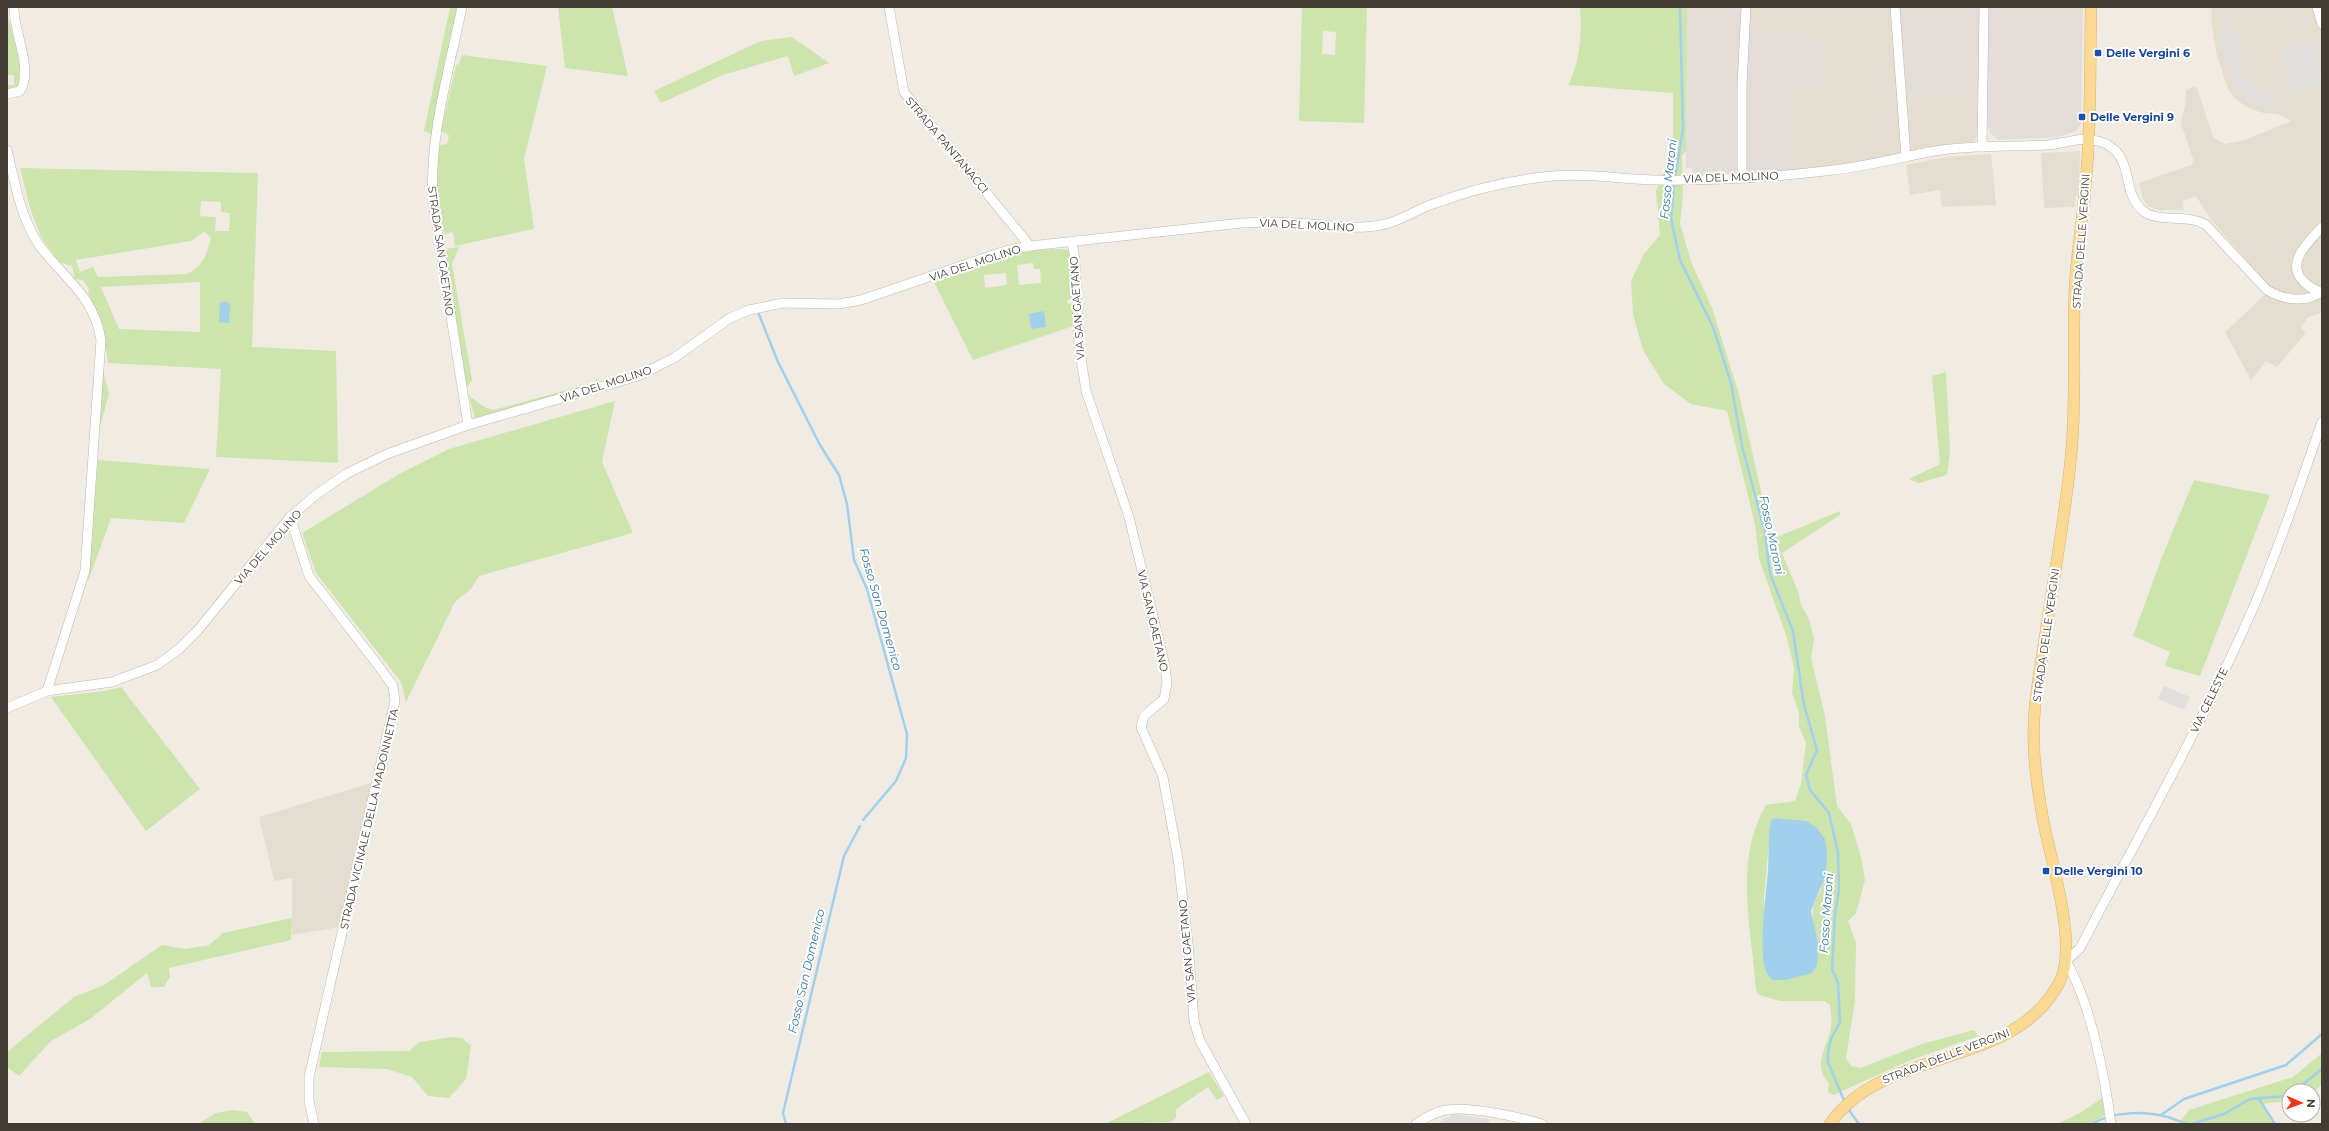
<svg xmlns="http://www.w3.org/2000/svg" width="2329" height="1131" font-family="Montserrat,sans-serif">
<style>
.residential{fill:#e4ded1}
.industrial{fill:#e2ddd8}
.green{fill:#cde4ad;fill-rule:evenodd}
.parking{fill:#e1dfdb}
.water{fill:#a1d0ec}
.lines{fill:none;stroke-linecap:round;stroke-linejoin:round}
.stream{stroke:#a1d0ec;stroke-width:2.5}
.minor-casing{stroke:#beb6a9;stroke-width:10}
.major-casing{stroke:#ddb564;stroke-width:12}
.minor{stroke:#fff;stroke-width:9}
.major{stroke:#f9d993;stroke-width:11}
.transit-dot{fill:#1a4fb4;stroke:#fff;stroke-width:1.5}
.labels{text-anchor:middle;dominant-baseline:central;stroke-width:4;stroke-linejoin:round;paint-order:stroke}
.transit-label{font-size:11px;font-weight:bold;fill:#164399;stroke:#fff;text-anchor:start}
.street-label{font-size:11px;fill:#423c34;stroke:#fff}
.water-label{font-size:12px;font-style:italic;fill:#337aa8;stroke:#fff}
</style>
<rect width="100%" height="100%" fill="#f1ece3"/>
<g class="residential">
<polygon points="1746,7 1895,7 1901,93 1977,96 1977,133 1975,141 1937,146 1867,161 1794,170 1793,90 1744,32"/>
<polygon points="2212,7 2322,7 2322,313 2308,317 2301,328 2306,333 2277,367 2266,361 2251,380 2225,332 2271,289 2212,221 2196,196 2182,201 2184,210 2158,210 2148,206 2143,199 2139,183 2191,165 2194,162 2181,123 2185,106 2186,90 2194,86 2197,88 2213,137 2224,144 2245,140 2291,121 2278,114 2263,113 2249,108 2235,99 2227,87 2216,52 2211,18"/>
<polygon points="2080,151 2079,196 2076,196 2075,207 2044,208 2041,153"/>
<polygon points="1991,154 1996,205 1942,207 1940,190 1910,195 1906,165 1947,157"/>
<polygon points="371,783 340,927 292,935 292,878 274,881 259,817"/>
</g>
<g class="industrial">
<polygon points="1687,7 1746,7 1744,32 1821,39 1819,90 1793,90 1794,170 1692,175 1692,168 1686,168"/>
<polygon points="1895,7 2083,7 2081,124 2076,131 2059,137 1998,140 1990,133 1988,126 1987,97 1901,93"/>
</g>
<g class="green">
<polygon points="450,7 459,7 432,134 424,131"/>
<polygon points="558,7 612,7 628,76 565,68"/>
<path d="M1302 7H1367L1364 123 1299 121ZM1323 31 1336 32 1335 55 1322 54Z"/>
<path d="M1580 7H1687L1686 151 1682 155 1683 193 1680 224 1692 264 1712 308 1739 394 1770 531 1777 537 1840 511V515L1782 553 1799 594 1801 605 1809 619 1814 639 1811 658 1825 716 1837 806 1851 824 1861 857 1865 880 1856 913 1848 921 1856 942 1855 1000 1846 1058 1851 1066 1860 1068 1922 1044 1974 1030 1979 1036 1911 1060 1833 1095 1828 1092 1829 1083C1811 1065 1828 1047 1831 1027 1832 1020 1831 1012 1830 1005L1825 1001H1780L1759 995 1756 990C1752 931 1733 860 1766 805L1795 801 1801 784 1806 743 1799 726V712L1792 693 1794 668 1787 638 1759 559 1755 524 1727 411 1691 404 1664 384 1643 350 1633 314 1631 281 1644 254 1660 235 1656 192 1661 175 1669 171 1673 162V93L1568 85C1580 63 1582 33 1580 7ZM1806 821 1821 890C1808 910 1813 921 1818 943L1772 980 1766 973 1764 952V897L1771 822Z"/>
<polygon points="7,12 20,64 18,89 7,90 7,85 14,85 14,75 7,75"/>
<polygon points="792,37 829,63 794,76 788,56 723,75 661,103 654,91 761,41"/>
<polygon points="462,55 547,66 524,159 534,229 455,246 453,232 444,234 437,187 439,145 447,144 449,135 441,131 456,65 459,64"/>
<path d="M20 168 258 173 252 347 336 351 338 463 216 457 221 369 108 363 102 323 88 293 89 289 83 280 75 279 72 266 59 262 41 237 31 211ZM201 201 221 202V212L230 213 229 231H215L216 217 200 216ZM205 231 211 239C206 256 204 265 187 274L98 277 93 267 80 272 76 260 191 241ZM200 282V332L119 329 101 287Z"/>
<polygon points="459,247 452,264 472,380 467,387 445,249"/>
<path d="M1060 249 1069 250 1071 253 1073 298 1067 300 1068 304 1075 303 1076 325 973 360 933 280C963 272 996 257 1029 251 1039 250 1049 249 1060 249ZM1033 263 1034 269H1040L1041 283 1019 285 1017 265ZM1006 273 1007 285 985 288 984 275Z"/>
<polygon points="102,366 109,394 97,438"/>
<polygon points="1946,372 1950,451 1947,475 1919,483 1909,479 1940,464 1932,376"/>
<path d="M599 378 597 385 475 419 469 396C479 402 481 407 493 410L582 386 592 383Z"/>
<polygon points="615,401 602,462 633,533 479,576 471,589 455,602 406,702 401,682 316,573 302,533 401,473 449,449"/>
<polygon points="98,460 210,469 184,523 111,518 88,582"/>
<polygon points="2194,480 2270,495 2200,676 2165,666 2170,652 2133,636 2162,557"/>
<polygon points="121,687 200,789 146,831 51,697 105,691"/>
<polygon points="292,918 291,940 169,968 170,977 164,987 151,987 147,973 90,1019 51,1041 19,1076 7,1067 7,1052 74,997 104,985 162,945 185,949 209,945 223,933"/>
<polygon points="453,1037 462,1038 471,1046 466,1079 449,1098 428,1096 412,1077 387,1069 319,1067 322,1052 409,1051 419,1042"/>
<polygon points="2322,1053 2322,1084 2313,1094 2313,1091 2289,1091 2289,1101 2261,1104 2273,1124 2178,1124 2189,1110 2293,1077"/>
<polygon points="1209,1072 1224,1096 1217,1100 1208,1087 1176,1109 1176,1118 1171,1122 1105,1124"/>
<polygon points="2102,1098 2105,1115 2090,1124 2057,1124 2080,1113"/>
<polygon points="232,1110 247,1112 255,1124 198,1124 216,1113"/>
</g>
<g class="parking">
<polygon points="2224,23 2239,33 2246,70 2238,68 2242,78 2276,99 2273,106 2268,105 2267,109 2258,107 2244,98 2237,90 2219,37"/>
<polygon points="2307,42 2313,44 2316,48 2322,79 2319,83 2290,94 2286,81 2291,79 2282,47"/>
<polygon points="2164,686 2190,697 2184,710 2158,699"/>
<polygon points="1453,1114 1490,1119 1489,1124 1436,1124"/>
</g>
<g class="water">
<polygon points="225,301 230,304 229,323 219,322 220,303"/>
<polygon points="1044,311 1046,327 1031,329 1029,314"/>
<path d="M1774 818 1806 821 1816 827 1825 839 1827 851 1826 874 1811 911 1818 943 1817 966 1812 973 1805 975 1786 980H1772C1770 978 1767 975 1766 972 1758 950 1766 895 1768 871 1769 854 1768 838 1771 821Z"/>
</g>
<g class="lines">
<g class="stream">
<polyline points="1675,178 1683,129 1680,7"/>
<polyline points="1674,183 1671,219 1680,260 1713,327 1731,383 1742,446 1765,533 1770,574 1793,631 1804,705 1817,750 1806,775 1810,790 1829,813 1838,853 1839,890 1835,914 1832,969 1838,983 1840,1022 1831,1039 1828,1052 1828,1062 1845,1103"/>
<polyline points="758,312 778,362 820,445 839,475 847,504 854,560 867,589 907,734 906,758 896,781 863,820"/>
<polyline points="2295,1091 2322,1069"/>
<polyline points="2259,1099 2275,1124"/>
<polyline points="1849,1110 1859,1124"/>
<polyline points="2161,1115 2184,1099 2286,1065 2322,1034"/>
<polyline points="786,1124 783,1113 844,856 860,826"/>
<path d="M2092 1124C2113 1111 2144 1111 2168 1117 2175 1119 2182 1123 2189 1124"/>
<polyline points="2192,1124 2224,1114 2250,1099 2289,1096"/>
</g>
<g class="minor-casing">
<g id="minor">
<path d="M462 7C449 71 429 136 433 202L468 425"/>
<polyline points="889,7 904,92 1030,246"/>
<polyline points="1895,7 1906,157"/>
<polyline points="2317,7 2322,24"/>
<path d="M7 94 20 91C34 70 13 31 14 7"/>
<polyline points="1982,147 1984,7"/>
<path d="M7 150C15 182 20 217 39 245 64 279 94 295 101 340L85 571 47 691"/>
<polyline points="1742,178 1742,85 1746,7"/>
<path d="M2322 227C2309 242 2285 262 2303 281 2308 286 2315 291 2322 292"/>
<polyline points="1072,242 1075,260 1079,345 1086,391 1129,517 1165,666 1167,683 1164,699 1144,716 1141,727 1163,777 1178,859 1188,943 1194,1021 1200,1041 1246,1124"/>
<polyline points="290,517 309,576 377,664 393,686 395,701 309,1077 309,1101 314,1124"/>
<path d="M7 708 47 691 112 682 157 665 179 649 198 630 290 517 317 494 346 474 387 454 468 425 638 376 674 358 730 318 749 310 783 303 839 304 861 300 1005 251 1030 246 1242 223C1265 222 1287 222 1309 224 1332 225 1357 230 1381 225 1399 222 1415 210 1433 204 1470 190 1512 180 1552 176 1586 173 1621 179 1655 180 1715 181 1775 177 1834 170 1868 166 1901 157 1935 151 1972 145 2010 147 2047 145 2064 144 2081 136 2098 141 2137 152 2119 189 2142 210 2157 224 2187 213 2206 225L2267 290C2282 299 2305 304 2321 292"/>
<path d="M1416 1124C1425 1118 1436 1111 1447 1110 1470 1106 1519 1117 1542 1124"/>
<path d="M2111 1124C2105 1077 2090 1001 2066 961L2080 948C2139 835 2203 723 2254 606 2280 546 2300 484 2322 422"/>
</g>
</g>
<g class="major-casing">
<path id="major" d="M1830 1124C1885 1045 2016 1070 2060 981 2078 945 2051 861 2043 820 2039 795 2034 770 2034 745 2032 711 2039 677 2044 644 2053 581 2065 519 2071 456 2077 399 2072 342 2075 285 2077 253 2082 222 2085 191 2091 130 2090 68 2091 7"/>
</g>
<use href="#minor" class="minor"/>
<use href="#major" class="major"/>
</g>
<g class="transit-dot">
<rect x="2094" y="49" width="8" height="8" rx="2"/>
<rect x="2078" y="113" width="8" height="8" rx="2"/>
<rect x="2042" y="867" width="8" height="8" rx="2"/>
</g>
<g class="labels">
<g class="transit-label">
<text x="2106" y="53">Delle Vergini 6</text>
<text x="2090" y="117">Delle Vergini 9</text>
<text x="2054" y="871">Delle Vergini 10</text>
</g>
<g class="street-label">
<text transform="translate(947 145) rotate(50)">STRADA PANTANACCI</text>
<text transform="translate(1731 177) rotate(-2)">VIA DEL MOLINO</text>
<text transform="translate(1307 225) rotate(3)">VIA DEL MOLINO</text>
<text transform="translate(2081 241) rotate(-86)">STRADA DELLE VERGINI</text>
<text transform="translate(441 251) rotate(82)">STRADA SAN GAETANO</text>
<text transform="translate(975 263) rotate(-18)">VIA DEL MOLINO</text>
<text transform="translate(1077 308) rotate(-94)">VIA SAN GAETANO</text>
<text transform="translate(606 384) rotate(-18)">VIA DEL MOLINO</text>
<text transform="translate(268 547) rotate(-49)">VIA DEL MOLINO</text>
<text transform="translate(1153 621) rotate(77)">VIA SAN GAETANO</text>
<text transform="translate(2046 635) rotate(-82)">STRADA DELLE VERGINI</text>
<text transform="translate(2209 700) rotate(-64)">VIA CELESTE</text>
<text transform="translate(369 819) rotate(-77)">STRADA VICINALE DELLA MADONNETTA</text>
<text transform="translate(1187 951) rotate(-95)">VIA SAN GAETANO</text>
<text transform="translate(1946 1056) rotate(-21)">STRADA DELLE VERGINI</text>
</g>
<g class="water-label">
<text transform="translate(1668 179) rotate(-84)">Fosso Maroni</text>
<text transform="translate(1772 535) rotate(78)">Fosso Maroni</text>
<text transform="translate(881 609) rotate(74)">Fosso San Domenico</text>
<text transform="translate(1826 913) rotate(-86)">Fosso Maroni</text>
<text transform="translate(806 971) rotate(-77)">Fosso San Domenico</text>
</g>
</g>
<rect width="2329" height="1131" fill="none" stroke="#423c34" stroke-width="16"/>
<g transform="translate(2301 1103) rotate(92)"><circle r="19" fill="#ffffff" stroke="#b3b1ae"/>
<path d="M0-3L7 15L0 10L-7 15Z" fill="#f0341b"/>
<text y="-6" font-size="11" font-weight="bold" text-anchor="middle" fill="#423c34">N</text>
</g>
</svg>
